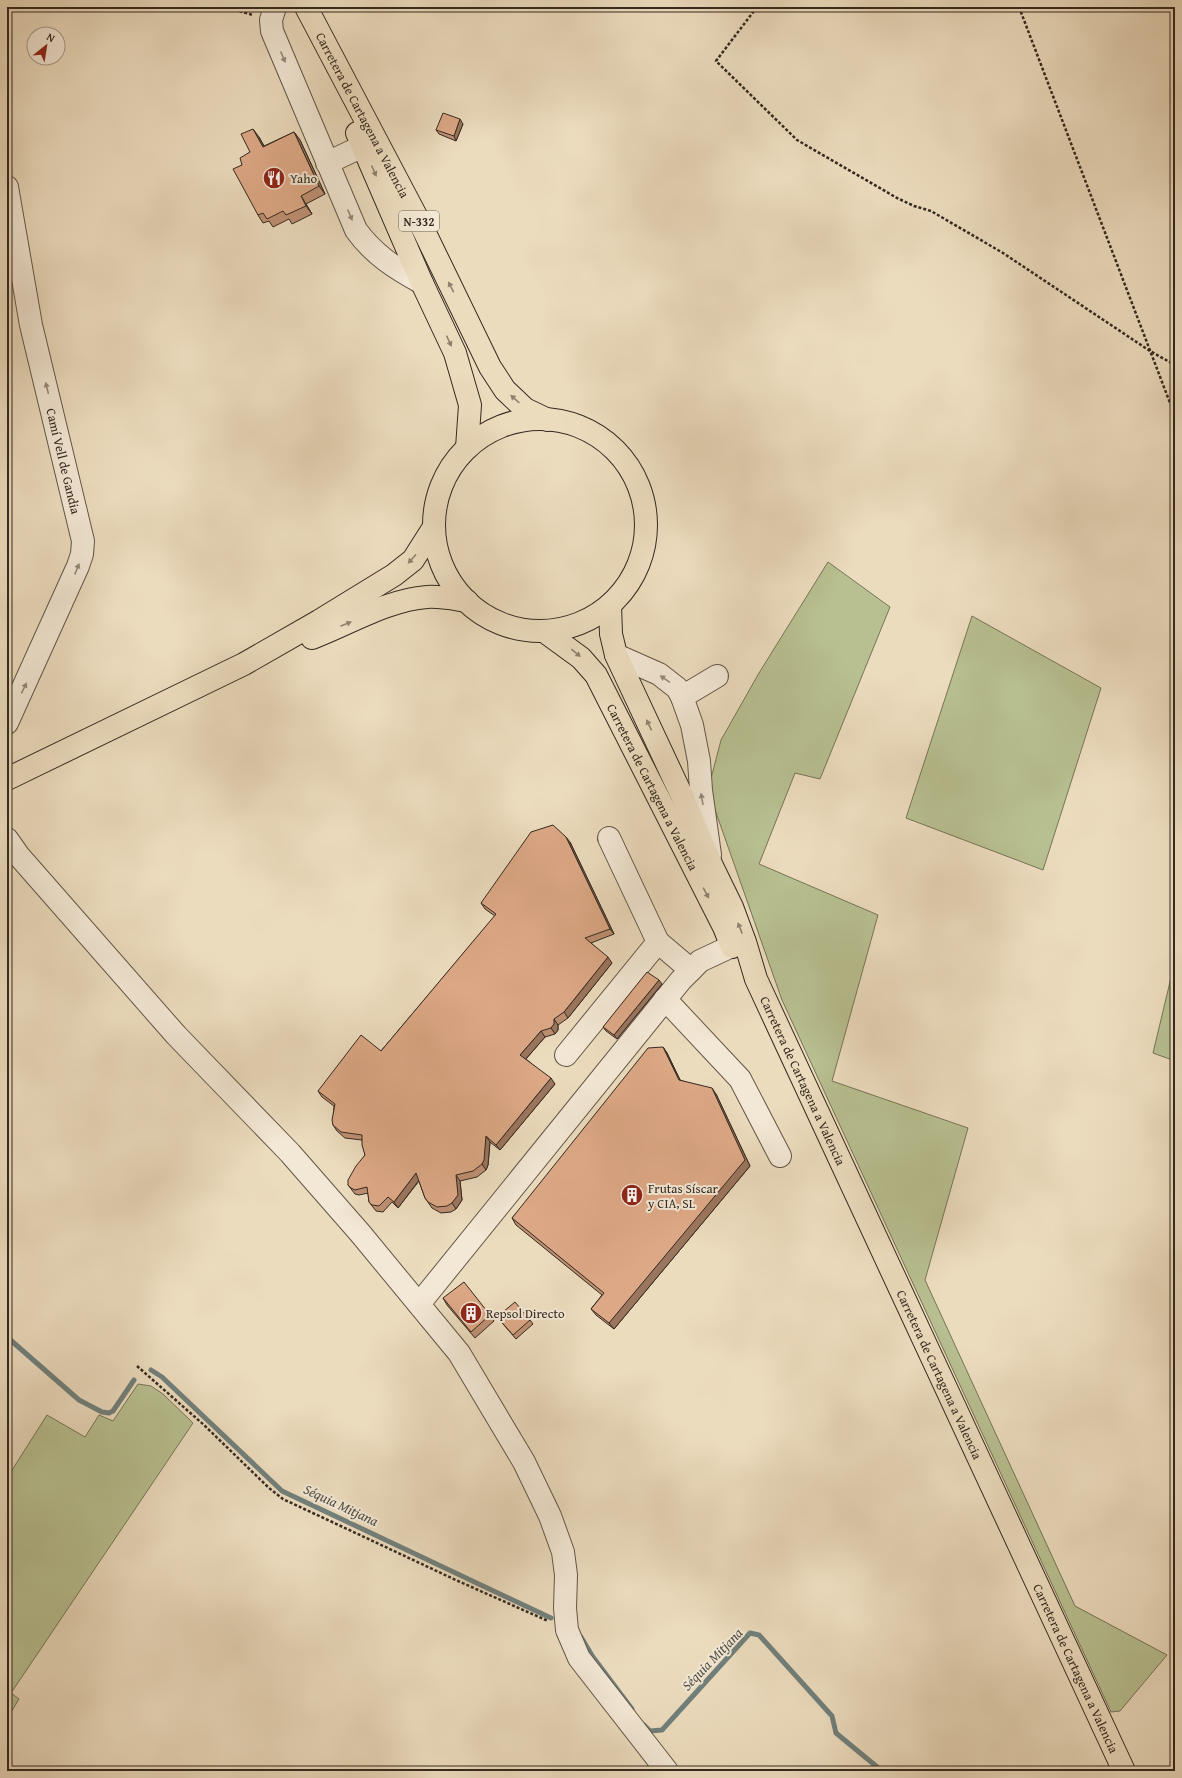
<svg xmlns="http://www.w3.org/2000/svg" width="1182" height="1778" font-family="'Gentium Book Plus',serif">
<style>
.green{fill:#b8c091;stroke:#767458}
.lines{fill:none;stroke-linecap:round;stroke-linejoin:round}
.stream{stroke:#71807c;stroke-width:5}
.minor-casing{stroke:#625648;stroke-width:24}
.major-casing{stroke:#342920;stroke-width:24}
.highway-casing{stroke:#342920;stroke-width:24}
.path{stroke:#342920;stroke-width:2.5;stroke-dasharray:3 2;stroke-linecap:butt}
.minor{stroke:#f3e8d5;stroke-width:22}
.major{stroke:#ecdcbe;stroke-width:22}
.highway{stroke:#ecdcbe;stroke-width:22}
.wall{fill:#be9073;stroke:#342920}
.shaded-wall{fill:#9b765e;stroke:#342920}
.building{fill:#dda886;stroke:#342920}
.oneway{fill:#94887a}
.oneway2{fill:#90826f}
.labels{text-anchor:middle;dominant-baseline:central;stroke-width:4;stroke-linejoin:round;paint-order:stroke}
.shield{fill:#f3e8d5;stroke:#6d6256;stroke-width:1}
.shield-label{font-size:12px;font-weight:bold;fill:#342920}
.street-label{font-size:13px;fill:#342920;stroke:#f3e8d5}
.poi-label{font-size:13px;fill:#342920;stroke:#f3e8d5;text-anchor:start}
.water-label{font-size:14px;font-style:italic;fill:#4e4d46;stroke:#f3e8d5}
</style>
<rect width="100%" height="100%" fill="#ecdcbe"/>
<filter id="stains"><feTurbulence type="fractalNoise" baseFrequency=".005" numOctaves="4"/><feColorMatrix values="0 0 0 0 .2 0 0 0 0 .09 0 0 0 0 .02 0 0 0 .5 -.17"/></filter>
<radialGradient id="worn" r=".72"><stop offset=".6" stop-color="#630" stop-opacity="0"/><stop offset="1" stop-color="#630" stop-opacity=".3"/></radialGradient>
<g class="green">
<polygon points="828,562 890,607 820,779 795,773 759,864 878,915 832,1081 968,1128 925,1280 1075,1606 1167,1655 1120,1711 1111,1712 782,1000 708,790 721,740 759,673"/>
<polygon points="972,616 1101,688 1043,870 906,818"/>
<polygon points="1175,961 1175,1061 1153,1053"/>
<polygon points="138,1384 151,1386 163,1394 193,1423 11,1693 19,1699 7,1719 7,1478 47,1415 85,1437 99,1415 113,1421"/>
</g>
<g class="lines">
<g class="stream">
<polyline points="7,1337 79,1400 102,1412 109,1413 113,1411 134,1380"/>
<polyline points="151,1370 162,1377 282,1491 551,1618"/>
<polyline points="581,1637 593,1657 632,1709"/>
<polyline points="644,1725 650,1731 662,1730 750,1633 759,1635 832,1716 836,1733 882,1771"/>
</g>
<g class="minor-casing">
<g id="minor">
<path d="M275 7 271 20 272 31 356 230C374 255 395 268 422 283"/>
<polyline points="327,163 363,146"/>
<path id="s1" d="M7 187 31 325 83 541 82 554 78 566 7 723"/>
<polyline points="616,655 659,674 677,688 682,697 692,725 699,761 701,790 710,855"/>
<polyline points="682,697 717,676"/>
<polyline points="609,838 658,942 691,970"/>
<polyline points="7,839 19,856 176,1035 290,1153 360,1233 459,1353 524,1462 550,1516 563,1552 566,1575 565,1608 567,1630 579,1658 667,1771"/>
<polyline points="665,999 740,1079 780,1156"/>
<polyline points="566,1055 658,942"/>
<polyline points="419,1304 681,980 700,961 732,946"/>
</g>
</g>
<g class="major-casing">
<g id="major">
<path id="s2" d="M610 605 611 634 616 655 683 798 712 866 732 907 745 942 756 979 1124 1771"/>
<path id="s3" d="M544 631 581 658 596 675 724 927 732 947"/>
</g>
</g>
<g class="highway-casing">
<g id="highway">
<path id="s4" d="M306 7 423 229 490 367 505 390 525 409 548 420"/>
<polyline points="357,133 422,283 455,353 470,405 467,448"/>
<circle cx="540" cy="525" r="106"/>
<path d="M312 638C349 624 387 600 427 597 440 596 454 599 467 601"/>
<polyline points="7,779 244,664 319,621 394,575 413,560 434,527"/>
</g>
</g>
<g class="path">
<polyline points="225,7 253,15"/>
<polyline points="757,7 716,61 797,140 897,198 914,206 931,211 1003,253 1150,351 1175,365"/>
<polyline points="1019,7 1175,416"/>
<polyline points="137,1366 204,1425 269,1488 283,1499 458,1581 548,1621"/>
</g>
<use href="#minor" class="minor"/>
<use href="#major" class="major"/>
<use href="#highway" class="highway"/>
</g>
<g class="wall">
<polygon points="463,124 456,141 439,134 436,130"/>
<polygon points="294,132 300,140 325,194 306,204 312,214 292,224 289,219 273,227 269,221 263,223 258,215 242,165 250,152 259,137 264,146"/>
<polygon points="570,842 614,934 591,943 612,963 568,1018 558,1025 558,1030 555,1034 545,1037 526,1059 555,1084 500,1150 490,1142 488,1165 486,1170 477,1177 460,1181 462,1200 456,1209 451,1212 441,1213 432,1208 425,1198 419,1181 398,1208 392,1202 383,1212 376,1211 369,1202 368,1193 359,1195 355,1194 348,1185 365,1155 362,1140 345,1138 337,1131 333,1125 334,1106 322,1097 318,1091 381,1051 495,916 485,909 481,903"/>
<polygon points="662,984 617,1039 606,1031 603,1027"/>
<polygon points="663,1047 667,1053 680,1080 716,1094 750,1166 614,1329 596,1315 591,1309 602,1295 516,1225 512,1218"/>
<polygon points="443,1298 490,1315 494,1321 475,1338 447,1305"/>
<polygon points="497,1317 530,1320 533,1324 516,1339"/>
</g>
<g class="shaded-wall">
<polygon points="460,119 463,124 456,141 454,136"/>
<polygon points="253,129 259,137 269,155 263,147"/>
<polygon points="294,132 300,140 325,194 319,186"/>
<polygon points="301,196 306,204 312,214 306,206"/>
<polygon points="566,837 570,842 614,934 610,929"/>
<polygon points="608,957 612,963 568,1018 564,1012"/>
<polygon points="659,980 662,984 617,1039 614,1035"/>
<polygon points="554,1019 558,1025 558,1030 555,1034 551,1028"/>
<polygon points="541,1031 545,1037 524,1061 520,1055"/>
<polygon points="663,1047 667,1053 683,1086 679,1080"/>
<polygon points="551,1078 555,1084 500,1150 496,1145"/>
<polygon points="712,1088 716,1094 750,1166 614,1329 609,1323"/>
<polygon points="486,1136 490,1142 488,1165 486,1170 482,1164"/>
<polygon points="416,1173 420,1179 398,1208 394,1202"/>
<polygon points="456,1175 460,1181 462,1200 456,1209 452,1203"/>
</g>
<g class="building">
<polygon points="443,113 460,119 454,136 436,130"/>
<polygon points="253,129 263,147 294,132 319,186 301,196 306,206 286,215 283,211 267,219 263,213 258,215 233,169 242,165 240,158 250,152 241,134"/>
<polygon points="553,825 566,837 610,929 585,938 608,957 564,1012 554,1019 554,1024 551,1028 541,1031 520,1055 551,1078 496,1145 486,1136 484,1160 482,1164 473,1171 456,1175 458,1195 452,1203 447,1206 437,1207 428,1202 425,1198 416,1173 394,1202 388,1197 379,1206 372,1205 369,1202 367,1187 355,1190 351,1188 348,1185 348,1180 356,1166 365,1155 362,1145 362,1135 341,1132 333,1125 332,1120 335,1104 318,1091 361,1035 381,1051 496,914 481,903 531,832"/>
<polygon points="647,972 659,980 614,1035 603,1027"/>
<polygon points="663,1047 679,1080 712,1088 745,1160 609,1323 591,1309 604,1293 512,1218 648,1048"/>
<polygon points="464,1282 490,1315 471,1332 443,1298"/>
<polygon points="515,1302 530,1320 513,1335 497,1317"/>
</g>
<defs><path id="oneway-solid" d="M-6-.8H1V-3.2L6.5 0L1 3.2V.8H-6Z"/></defs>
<g class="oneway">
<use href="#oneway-solid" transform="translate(283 57) rotate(67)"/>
<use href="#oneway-solid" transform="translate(350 215) rotate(67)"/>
<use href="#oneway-solid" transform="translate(47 388) rotate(-104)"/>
<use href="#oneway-solid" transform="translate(77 569) rotate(-68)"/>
<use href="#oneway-solid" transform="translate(665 679) rotate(-145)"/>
<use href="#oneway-solid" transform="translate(24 688) rotate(-64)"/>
<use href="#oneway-solid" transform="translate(702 799) rotate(-100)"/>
</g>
<g class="oneway2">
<use href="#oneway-solid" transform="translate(374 171) rotate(66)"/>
<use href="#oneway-solid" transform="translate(451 287) rotate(-117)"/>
<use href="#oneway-solid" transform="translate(449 341) rotate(65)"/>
<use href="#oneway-solid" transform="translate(515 399) rotate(-138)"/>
<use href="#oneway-solid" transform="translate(412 559) rotate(132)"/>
<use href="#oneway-solid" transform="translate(346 624) rotate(-23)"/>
<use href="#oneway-solid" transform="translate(576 653) rotate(39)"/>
<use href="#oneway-solid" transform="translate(649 725) rotate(-115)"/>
<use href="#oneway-solid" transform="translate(706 893) rotate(62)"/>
<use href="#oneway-solid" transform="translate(740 928) rotate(-111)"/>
</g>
<defs>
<g id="restaurant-disc" transform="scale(1.15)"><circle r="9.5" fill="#8f2418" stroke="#f3e8d5"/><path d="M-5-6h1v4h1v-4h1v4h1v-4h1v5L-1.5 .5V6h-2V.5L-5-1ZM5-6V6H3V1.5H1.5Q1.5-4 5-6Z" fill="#fff"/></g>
<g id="building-disc" transform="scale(1.15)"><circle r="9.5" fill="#8f2418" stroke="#f3e8d5"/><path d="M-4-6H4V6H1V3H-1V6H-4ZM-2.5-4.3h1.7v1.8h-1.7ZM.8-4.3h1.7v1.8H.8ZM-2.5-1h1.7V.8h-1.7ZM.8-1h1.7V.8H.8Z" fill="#fff"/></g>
</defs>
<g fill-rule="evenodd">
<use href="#restaurant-disc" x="274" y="178"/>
<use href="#building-disc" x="632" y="1195"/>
<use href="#building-disc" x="471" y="1313"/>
</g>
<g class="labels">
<rect class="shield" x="399" y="211" width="40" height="20" rx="3"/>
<g class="shield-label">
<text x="419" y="221">N-332</text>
</g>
<g class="street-label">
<text stroke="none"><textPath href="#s4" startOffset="122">Carretera de Cartagena a Valencia</textPath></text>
<text stroke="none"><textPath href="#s1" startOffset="280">Camí Vell de Gandia</textPath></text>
<text stroke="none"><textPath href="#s3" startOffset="194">Carretera de Cartagena a Valencia</textPath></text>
<text stroke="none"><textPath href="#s2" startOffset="516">Carretera de Cartagena a Valencia</textPath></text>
<text stroke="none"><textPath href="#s2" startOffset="840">Carretera de Cartagena a Valencia</textPath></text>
<text stroke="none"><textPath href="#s2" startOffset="1164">Carretera de Cartagena a Valencia</textPath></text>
</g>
<g class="poi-label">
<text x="290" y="178">Yaho</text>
<text x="648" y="1188">Frutas Síscar<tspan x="648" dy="15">y CIA, SL</tspan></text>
<text x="486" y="1313">Repsol Directo</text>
</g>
<g class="water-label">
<text transform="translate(341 1505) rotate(25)">Séquia Mitjana</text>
<text transform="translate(712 1659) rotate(-46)">Séquia Mitjana</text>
</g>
</g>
<rect width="1182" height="1778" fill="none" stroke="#ecdcbe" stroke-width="24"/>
<rect x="8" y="8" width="1166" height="1762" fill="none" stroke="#342920" stroke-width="2"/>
<rect x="12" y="12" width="1158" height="1754" fill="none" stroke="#342920"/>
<g transform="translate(46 46) rotate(30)"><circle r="19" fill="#f3e8d5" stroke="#a79c8d"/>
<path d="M0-3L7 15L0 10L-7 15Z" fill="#8f2418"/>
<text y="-6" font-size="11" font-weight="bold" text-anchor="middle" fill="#342920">N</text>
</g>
<rect width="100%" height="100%" filter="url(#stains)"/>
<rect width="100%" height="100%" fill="url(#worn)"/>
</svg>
